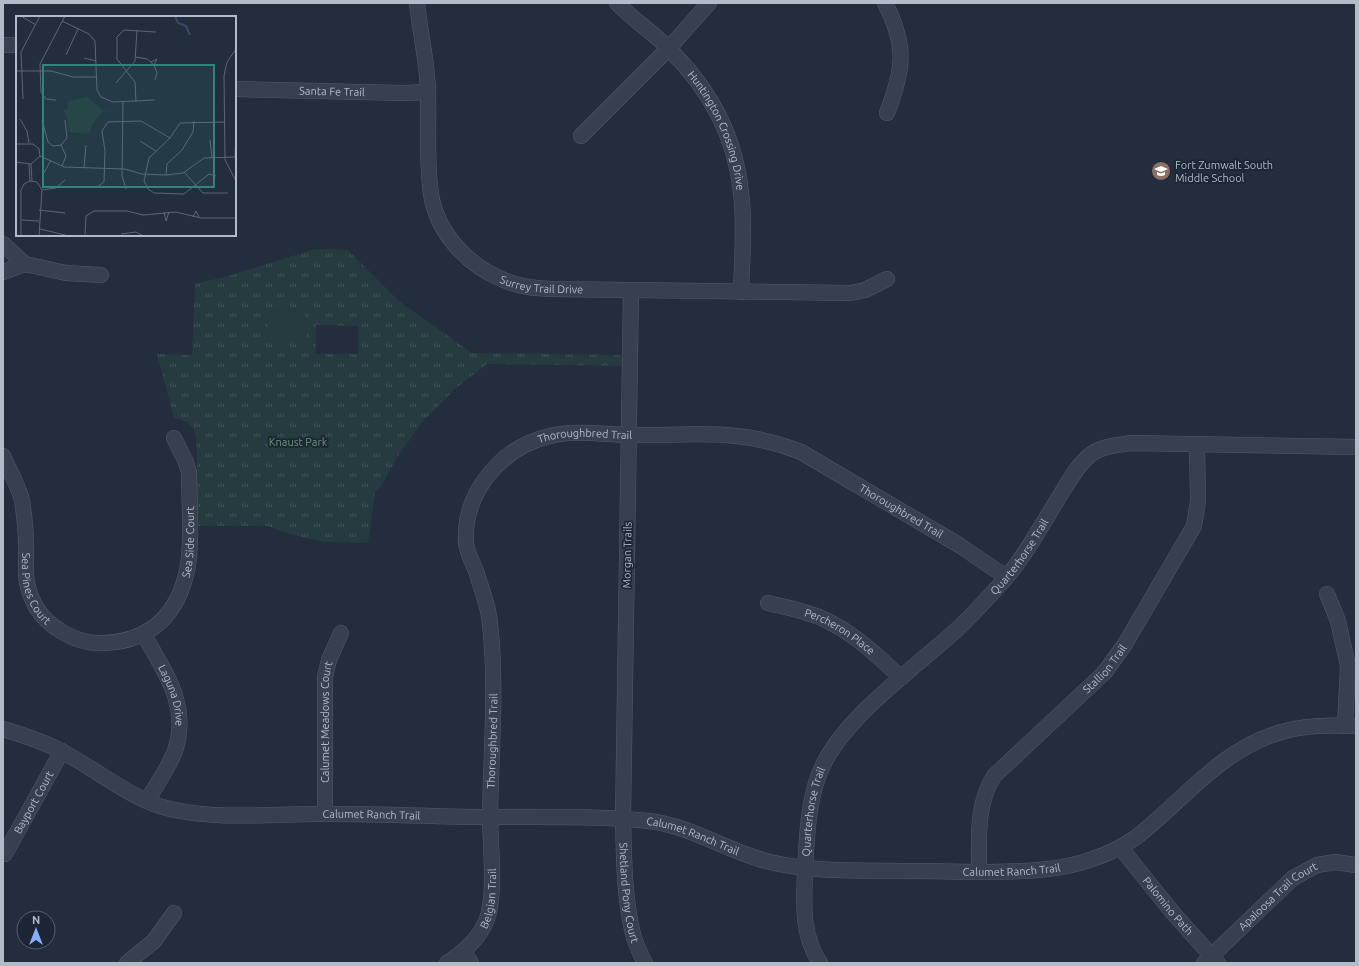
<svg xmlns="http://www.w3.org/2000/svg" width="1359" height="966" font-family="Ubuntu,sans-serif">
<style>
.park{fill:url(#park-tufts);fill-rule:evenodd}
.pitch{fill:#253b3f}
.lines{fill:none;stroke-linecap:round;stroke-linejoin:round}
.minor-casing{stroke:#525b69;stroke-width:16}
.minor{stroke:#37404e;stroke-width:15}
.labels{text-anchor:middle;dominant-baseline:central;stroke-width:3.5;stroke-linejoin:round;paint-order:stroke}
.street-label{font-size:11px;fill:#b3bbc9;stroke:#1c2533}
.poi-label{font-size:11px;fill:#b3bbc9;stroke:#1c2533;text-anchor:start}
.park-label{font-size:11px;fill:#699b76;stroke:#1c2533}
.inset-river{fill:none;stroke:#384a68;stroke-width:2}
.inset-road{fill:none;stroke:#5d6676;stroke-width:1}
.view{fill:#308480;fill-opacity:0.15;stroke:#308480;stroke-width:2}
.inset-edge{fill:none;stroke:#b3bbc9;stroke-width:2}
</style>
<defs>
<pattern id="park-tufts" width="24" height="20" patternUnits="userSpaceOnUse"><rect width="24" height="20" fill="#253b3f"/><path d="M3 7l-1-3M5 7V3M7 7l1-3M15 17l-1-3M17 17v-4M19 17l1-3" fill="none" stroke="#425559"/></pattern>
</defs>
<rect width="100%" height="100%" fill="#232d3e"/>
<path class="park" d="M315 249 348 250 399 301 472 353 630 355V366L487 364 455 389 423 421 396 459 382 485 375 492 368 543 324 542 289 534 268 526H195C195 508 200 442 194 430 190 422 182 419 174 418L157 354 192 355 195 284 232 275ZM316 325 358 326V354H316Z"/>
<polygon class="pitch" points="305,310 306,339 268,341 267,312"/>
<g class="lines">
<g class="minor-casing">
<g id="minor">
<path id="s1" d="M417 3C420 32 427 61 428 90 429 125 426 160 431 194 437 233 468 266 504 280 519 287 535 288 551 289L851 293 865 290 887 279"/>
<path id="s2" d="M617 3C633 20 653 32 669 49 709 88 735 136 741 192 745 225 742 259 741 292"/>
<path d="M885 3C907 46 904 69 887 113"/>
<polyline points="3,45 17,45"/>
<path id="s3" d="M235 89 403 93 428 92"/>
<polyline points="581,136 669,48 709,3"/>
<polyline points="3,244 25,264 66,273 101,275"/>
<polyline points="3,272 25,264"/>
<path id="s4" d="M631 290 623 819C624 858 624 897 633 934 635 944 641 954 645 963"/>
<path id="s5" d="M3 456C9 470 18 485 22 500 24 514 26 529 26 542 27 569 22 581 36 607 47 626 74 642 96 643 143 644 174 622 186 575 193 548 189 501 189 472L185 460 174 438"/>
<polyline points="1327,594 1338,621 1348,666 1345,726"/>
<path id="s6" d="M768 603C780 606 792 608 804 612 842 622 873 651 901 678"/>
<path id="s7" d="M144 635C165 673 190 705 175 751 170 765 155 787 147 801"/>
<path id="s8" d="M3 729C23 735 45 742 63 752 96 769 134 801 170 809 218 820 271 814 320 814 377 813 434 817 491 817 544 817 596 816 649 821 692 826 728 852 770 862 816 873 866 870 912 871 957 871 1004 874 1048 869 1077 866 1111 855 1135 838 1182 802 1219 751 1278 733 1303 725 1330 725 1356 726"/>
<path id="s9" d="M325 814V677L329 660 341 633"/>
<path id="s10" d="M1120 847 1173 913 1218 963"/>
<path id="s11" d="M5 854 62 751"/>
<path id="s12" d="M979 871C979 839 976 804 994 776L1105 672 1125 644 1194 526 1198 501 1197 444"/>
<polyline points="463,951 471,963"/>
<polyline points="127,963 154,941 174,913"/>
<path id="s13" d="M447 963C461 954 477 940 485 924 497 899 490 844 490 815 491 752 497 687 490 624 489 607 481 588 476 571 473 563 467 553 466 543 463 493 501 447 550 436 574 430 601 434 626 435 691 436 739 427 801 452L959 545 1006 577"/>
<path id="s14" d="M820 963C801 934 804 903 805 870 807 836 808 794 824 763 849 715 911 670 952 634 971 617 988 598 1005 579 1027 554 1043 522 1061 494 1069 481 1077 466 1089 456 1101 446 1117 445 1132 443L1356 447"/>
<path id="s15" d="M1204 963 1293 878 1317 865 1335 862 1356 865"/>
</g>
</g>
<use href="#minor" class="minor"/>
</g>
<defs>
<g id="school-disc" transform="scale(1)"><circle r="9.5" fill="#8d6e63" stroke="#1c2533"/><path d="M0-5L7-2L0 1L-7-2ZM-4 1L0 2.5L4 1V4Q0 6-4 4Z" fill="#fff"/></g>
</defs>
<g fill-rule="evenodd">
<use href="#school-disc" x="1161" y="171"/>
</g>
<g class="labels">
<g class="street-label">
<text stroke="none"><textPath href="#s3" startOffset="97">Santa Fe Trail</textPath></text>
<text stroke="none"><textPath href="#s2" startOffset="166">Huntington Crossing Drive</textPath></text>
<text stroke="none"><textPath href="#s1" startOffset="348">Surrey Trail Drive</textPath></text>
<text stroke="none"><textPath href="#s13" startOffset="623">Thoroughbred Trail</textPath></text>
<text stroke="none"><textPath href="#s13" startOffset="958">Thoroughbred Trail</textPath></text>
<text stroke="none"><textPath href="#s5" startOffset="386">Sea Side Court</textPath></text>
<text transform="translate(627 555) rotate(-89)">Morgan Trails</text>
<text stroke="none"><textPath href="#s14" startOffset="491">Quarterhorse Trail</textPath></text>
<text stroke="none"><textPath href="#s5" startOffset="139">Sea Pines Court</textPath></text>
<text stroke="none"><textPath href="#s6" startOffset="78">Percheron Place</textPath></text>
<text stroke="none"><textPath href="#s12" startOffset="252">Stallion Trail</textPath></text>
<text stroke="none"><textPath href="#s7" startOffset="67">Laguna Drive</textPath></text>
<text stroke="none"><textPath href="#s9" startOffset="92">Calumet Meadows Court</textPath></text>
<text stroke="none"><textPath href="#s13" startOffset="239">Thoroughbred Trail</textPath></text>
<text stroke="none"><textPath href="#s11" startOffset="59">Bayport Court</textPath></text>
<text stroke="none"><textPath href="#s14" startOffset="155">Quarterhorse Trail</textPath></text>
<text stroke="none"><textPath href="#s8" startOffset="388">Calumet Ranch Trail</textPath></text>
<text stroke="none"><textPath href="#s8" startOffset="712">Calumet Ranch Trail</textPath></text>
<text stroke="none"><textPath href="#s8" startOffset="1036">Calumet Ranch Trail</textPath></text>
<text stroke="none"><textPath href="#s4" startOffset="603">Shetland Pony Court</textPath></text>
<text stroke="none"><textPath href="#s13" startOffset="81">Belgian Trail</textPath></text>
<text stroke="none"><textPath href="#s15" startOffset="100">Apaloosa Trail Court</textPath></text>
<text stroke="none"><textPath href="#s10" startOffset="76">Palomino Path</textPath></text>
</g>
<g class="poi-label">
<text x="1175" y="165">Fort Zumwalt South<tspan x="1175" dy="13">Middle School</tspan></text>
</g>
<g class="park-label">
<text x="298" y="442">Knaust Park</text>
</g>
</g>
<g transform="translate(16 16)">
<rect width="220" height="220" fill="#232d3e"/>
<path d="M71 81 87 94 106 95H88L77 107 73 118 52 116V104L47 94H51L52 85Z" fill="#253b3f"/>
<path class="inset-river" d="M159 0 162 7 170 10 174 19"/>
<path class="inset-road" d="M5 0 20 9M46 5 73 18 79 25 81 74 85 81 97 86 139 84M220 33 211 46 208 60 209 144 220 165M50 39 62 13M120 41 131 43 138 49 141 57 139 64M68 42 80 45M135 46 141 43 138 49M0 55H35L57 61H81M100 67 119 45 121 14M7 83 5 36 24 0M40 84 30 83 25 76 24 48 49 0M107 86 106 160 110 173M120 86 119 66 101 43V21L108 14 140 16M4 103 11 115 13 127M26 104 32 126 37 130 45 129M194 124 196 141M124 125 140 135M0 128H17L23 133 24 140M45 129 51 122 49 104M45 129 50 140 46 150M24 140 48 151 109 153 126 158 150 159 167 157 188 142 220 141M219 141 220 118M0 146 15 148 24 140M13 148 14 165M15 148 16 165M68 152 70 129M168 156 187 177H212M28 157 35 144M150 159 151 148 166 134 177 116 178 105M200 160 193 158 168 178 138 177 132 173 128 165 133 142 154 122 164 107 209 106M69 171H81L88 166 89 135 86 115 92 106 125 105 154 122M26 174 40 172 49 164M23 194 49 197M148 196 150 205 153 196M177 201 180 195 183 201M5 204 23 205M24 213 49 219M105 218 120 216 127 220M5 220V174L8 168 14 165 21 166 26 174 23 220M69 220 70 200 78 195H111L127 199 160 196 185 202H220"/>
<path class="view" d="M27 49H198V171H27Z"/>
<rect width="220" height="220" class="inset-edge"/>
</g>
<rect width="1359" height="966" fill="none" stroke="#b3bbc9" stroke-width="8"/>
<g transform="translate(36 930)"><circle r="19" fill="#1c2533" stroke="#58616f"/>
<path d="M0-3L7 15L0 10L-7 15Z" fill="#86affb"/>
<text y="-6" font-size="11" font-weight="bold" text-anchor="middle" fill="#b3bbc9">N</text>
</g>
</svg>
